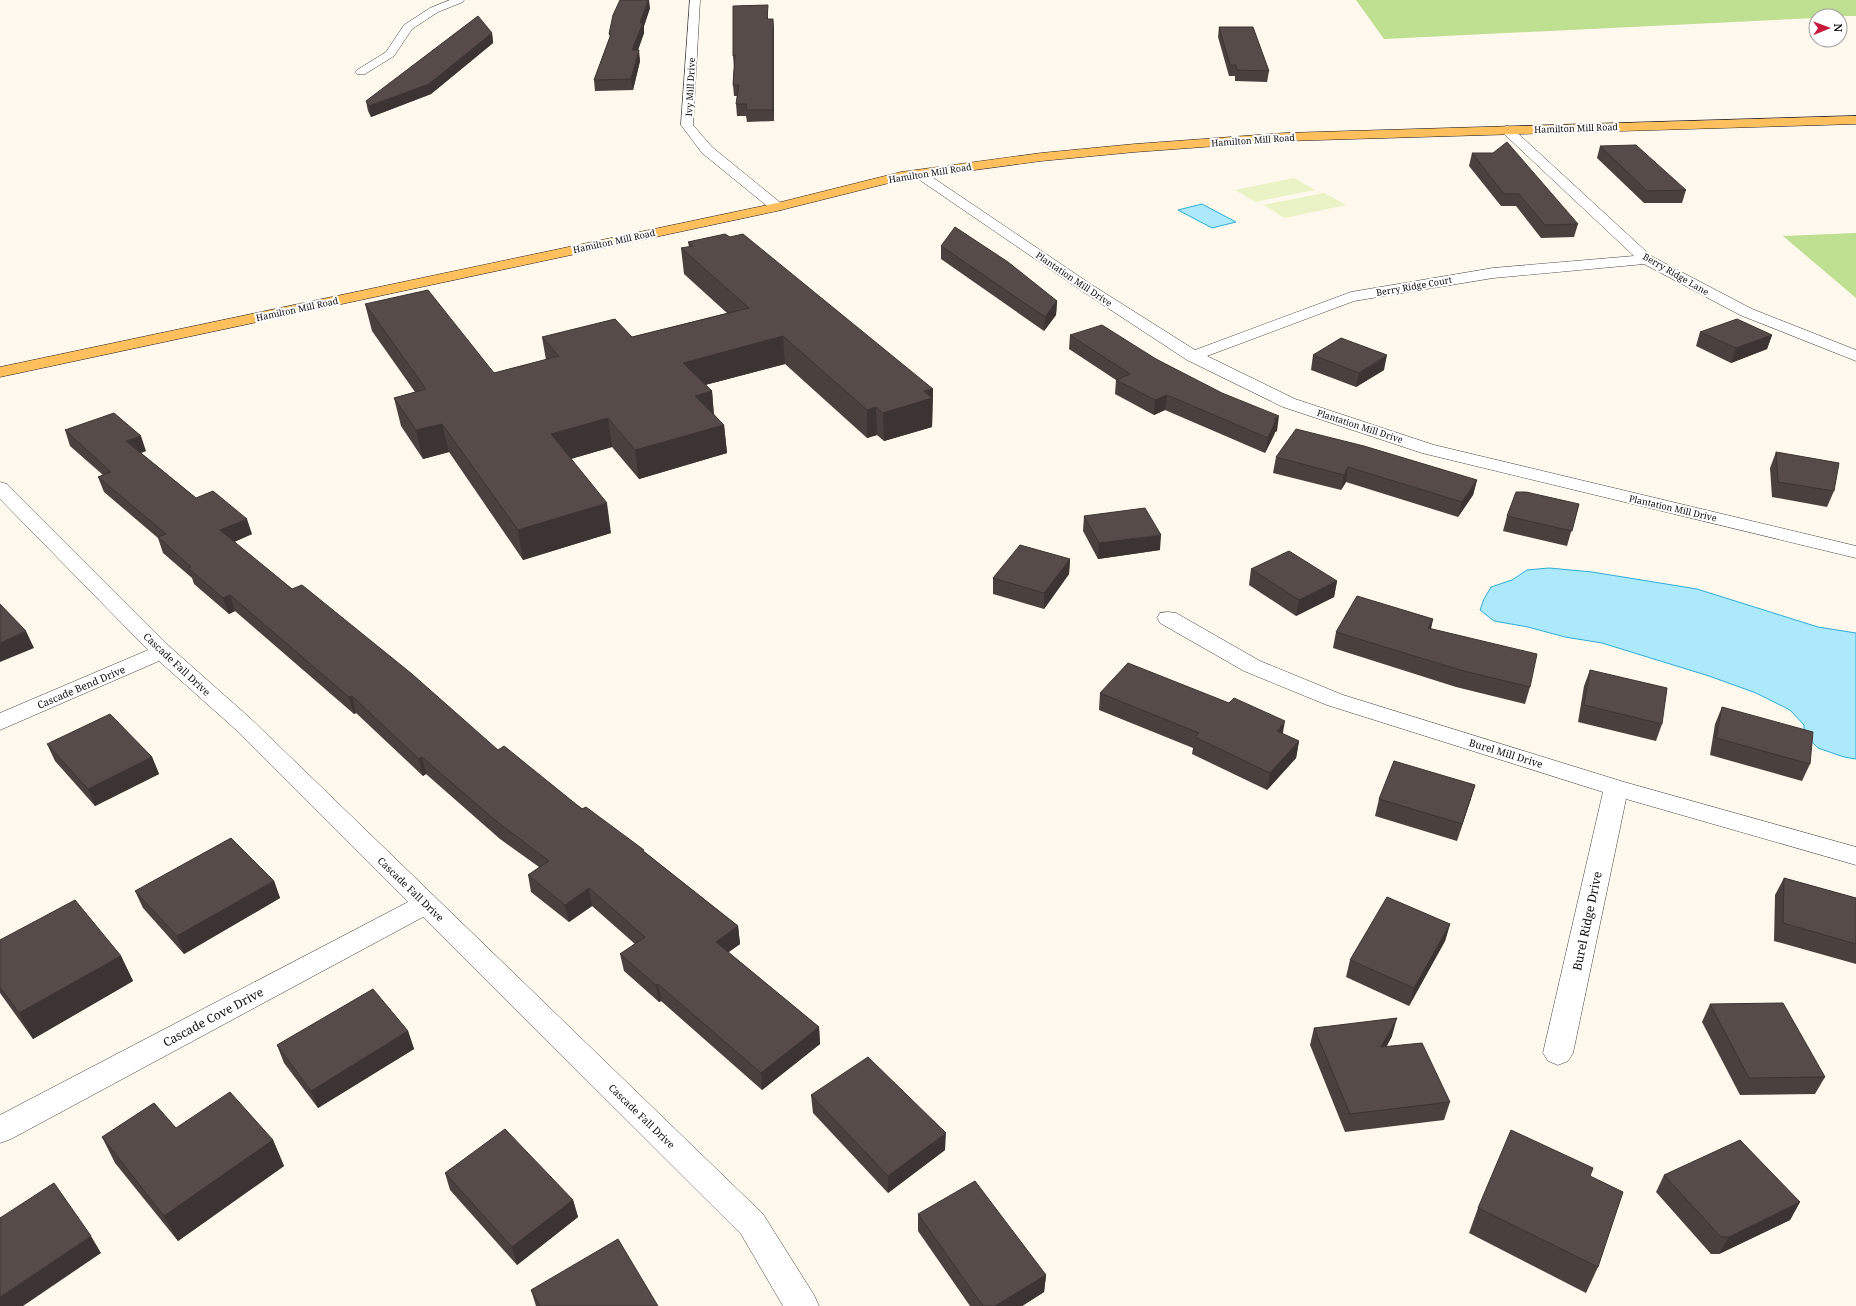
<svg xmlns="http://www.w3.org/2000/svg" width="1856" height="1306" font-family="'Noto Serif',serif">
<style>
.forest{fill:#bfdf91}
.pitch{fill:#eaf3c5}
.water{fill:#ace9fb;stroke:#2dadd8}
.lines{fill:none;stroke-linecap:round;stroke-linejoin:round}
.minor-casing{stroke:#404040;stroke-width:1}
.major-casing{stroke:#1e1e1e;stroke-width:1}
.minor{fill:#fff;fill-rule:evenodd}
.major{fill:#ffbf5c;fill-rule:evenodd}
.wall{fill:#4a403e}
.shaded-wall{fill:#3c3432}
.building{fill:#564b48;stroke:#3c3432}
.labels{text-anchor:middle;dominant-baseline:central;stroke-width:4;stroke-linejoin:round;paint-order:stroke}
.far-street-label{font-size:9px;fill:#0d0d0d;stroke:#fff}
.street-label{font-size:10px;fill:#0d0d0d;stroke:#fff}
.near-street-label{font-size:12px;fill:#0d0d0d;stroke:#fff}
</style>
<rect width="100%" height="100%" fill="#fff8ec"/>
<g class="forest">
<polygon points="1356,0 1856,0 1856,16 1816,16 1816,18 1384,39"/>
<polygon points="1856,233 1856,298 1783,236"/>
</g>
<g class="pitch">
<polygon points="1294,178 1315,190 1255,202 1235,190"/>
<polygon points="1324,193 1346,205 1285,218 1263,205"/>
</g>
<g class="water">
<polygon points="1202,204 1236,222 1212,228 1178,210"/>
<polygon points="1549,568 1592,572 1697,589 1818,627 1856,633 1856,759 1844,757 1818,748 1804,734 1804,725 1790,710 1756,693 1709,676 1602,643 1565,637 1528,627 1494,621 1480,610 1484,599 1491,587 1512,580 1527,570"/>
</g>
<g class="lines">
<g class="minor-casing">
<g id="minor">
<polygon points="450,0 464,0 463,2 438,12 412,29 394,56 365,74 357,74 355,72 357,70 386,52 404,25 430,8"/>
<polygon points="690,0 700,0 693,125 712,147 782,204 784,207 782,210 772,210 702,153 681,125"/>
<polygon points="1507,126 1511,127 1651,256 1752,309 1856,350 1856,361 1740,315 1644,264 1493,278 1354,301 1207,356 1295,399 1434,445 1856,546 1856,558 1422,453 1283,407 1187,360 1082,291 911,174 913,171 923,171 1092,285 1195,350 1351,292 1493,268 1634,256 1503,133 1501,130 1503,127"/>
<polygon points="0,482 7,484 170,647 250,718 763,1214 814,1295 819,1306 783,1306 741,1234 423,917 11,1139 0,1143 0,1115 408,902 234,728 159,661 0,730 0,713 148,650 0,499"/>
<polygon points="1168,612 1176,613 1260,661 1343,695 1624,782 1856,847 1856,865 1626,799 1573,1053 1568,1061 1558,1065 1548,1061 1543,1053 1603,792 1327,705 1244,671 1160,623 1157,618 1160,613"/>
</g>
</g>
<g class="major-casing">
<polygon id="major" points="1856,116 1856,124 1285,141 1135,152 1041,161 901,180 777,211 0,377 0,367 777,203 901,172 1041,153 1135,144 1285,133"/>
</g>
<use href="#minor" class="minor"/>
<use href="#major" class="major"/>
</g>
<g class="wall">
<polygon points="650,8 644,26 644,33 638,50 640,61 633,90 595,91 594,80 610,37 609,34"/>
<polygon points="768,16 768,19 773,19 774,30 774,121 747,122 746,116 737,116 736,104 737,96 734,96 733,85 734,67 733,56"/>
<polygon points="1219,27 1269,71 1267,82 1235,81 1235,76 1229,76 1218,37"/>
<polygon points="492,33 493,43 431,94 371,117 368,111 366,101"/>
<polygon points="1600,146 1686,190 1682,203 1644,203 1597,158"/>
<polygon points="1472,153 1578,224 1574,237 1541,238 1516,206 1501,206 1469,166"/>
<polygon points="730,237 933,389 932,427 884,441 877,435 867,438 785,364 705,385 712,391 714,414 724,425 727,453 639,479 612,447 571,459 611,533 523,560 449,452 423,459 401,426 394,398 415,392 372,331 365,304 494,373 546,360 542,337 632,337 727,313 684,274 681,248 689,247 688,242"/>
<polygon points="941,246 1057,301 1056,315 1044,331 941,259"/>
<polygon points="1700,332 1772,335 1767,349 1731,363 1696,346"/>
<polygon points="1070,335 1156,359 1277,431 1275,432 1274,435 1265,453 1165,410 1154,415 1115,394 1116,380 1069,349"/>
<polygon points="1313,355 1384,370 1356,387 1311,370"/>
<polygon points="65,430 146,451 141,453 196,498 252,534 234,542 292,589 498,750 645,852 738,926 740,944 728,952 819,1027 820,1044 762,1090 661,1001 659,1002 624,971 620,954 635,944 592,906 569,922 531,892 528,875 539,867 500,839 426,774 423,776 356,713 354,714 235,611 229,614 194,584 192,578 163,553 158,538 104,492 98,477 103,475 70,446"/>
<polygon points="1776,452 1834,491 1827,507 1772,497 1770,468"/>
<polygon points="1276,457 1477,480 1473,495 1458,517 1346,482 1341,490 1273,473"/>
<polygon points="1579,504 1567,546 1503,531 1507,516"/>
<polygon points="1084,516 1160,550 1098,559 1083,531"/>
<polygon points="1070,559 1069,574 1044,609 993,594 993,578"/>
<polygon points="1251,569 1337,581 1334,597 1296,616 1249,585"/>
<polygon points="1433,619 1431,629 1530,687 1525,704 1456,687 1333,648 1336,632"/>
<polygon points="1590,670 1662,724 1656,741 1578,722 1584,686"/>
<polygon points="1100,693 1283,734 1299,741 1296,758 1267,790 1192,754 1193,748 1099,710"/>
<polygon points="1722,707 1810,764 1802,781 1710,755 1715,724"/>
<polygon points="47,744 152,757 159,774 95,806 55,761"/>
<polygon points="1475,785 1457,841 1375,816 1379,799"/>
<polygon points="1784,878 1856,898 1856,964 1774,941 1775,895"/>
<polygon points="274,881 280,898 184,954 143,908 135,891"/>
<polygon points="1450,924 1445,941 1409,1006 1346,977 1350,960"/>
<polygon points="0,940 121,956 133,981 33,1039 0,993"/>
<polygon points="1710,1004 1825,1077 1815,1094 1740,1095 1702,1022"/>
<polygon points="1314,1028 1392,1036 1386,1047 1450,1102 1444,1120 1345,1132 1310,1045"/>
<polygon points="408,1031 414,1049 318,1108 284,1063 277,1045"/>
<polygon points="811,1095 945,1150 888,1193 813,1113"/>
<polygon points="176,1128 273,1140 284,1166 178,1241 115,1163 102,1137"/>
<polygon points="445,1173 573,1200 578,1217 517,1265 450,1190"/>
<polygon points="1664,1175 1800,1202 1790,1220 1719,1254 1711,1254 1656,1192"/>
<polygon points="1590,1176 1598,1267 1586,1293 1469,1233 1478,1208"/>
<polygon points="918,1214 1046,1275 1044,1292 1022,1306 970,1306 918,1231"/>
<polygon points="531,1290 658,1306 536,1306"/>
</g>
<g class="shaded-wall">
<polygon points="648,0 649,0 650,8 644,26 644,33 634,61 632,50 640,23"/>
<polygon points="768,5 768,16 767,30 767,19"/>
<polygon points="773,19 774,30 774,121 773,110"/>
<polygon points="492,33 493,43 431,94 371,117 369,106"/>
<polygon points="639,50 640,61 633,90 631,79"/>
<polygon points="1057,301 1056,315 1044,331 1045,317"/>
<polygon points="1772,335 1767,349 1731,363 1736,348"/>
<polygon points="783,336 785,364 686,390 683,363"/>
<polygon points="1387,355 1384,370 1356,387 1359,373"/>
<polygon points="933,389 932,427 884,441 883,413 924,391"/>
<polygon points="712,391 714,419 695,396"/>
<polygon points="1167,395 1165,410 1154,415 1155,400"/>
<polygon points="876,407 877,435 867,438 867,410"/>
<polygon points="1279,416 1277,431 1275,432 1274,435 1265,453 1268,438 1274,419"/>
<polygon points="608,418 612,447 556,463 551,434"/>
<polygon points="442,424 449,452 423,459 416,430"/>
<polygon points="724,425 727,453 639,479 635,450"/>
<polygon points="141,436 146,451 131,456 126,441"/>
<polygon points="1348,467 1346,482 1341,490 1344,475"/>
<polygon points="1477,480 1473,495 1458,517 1462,502"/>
<polygon points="607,503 611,533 523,560 518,530"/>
<polygon points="247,519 252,534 225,546 220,530"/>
<polygon points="1161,535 1160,550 1098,559 1099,543"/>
<polygon points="1070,559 1069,574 1044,609 1044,593"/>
<polygon points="1337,581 1334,597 1296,616 1299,600"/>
<polygon points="230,595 235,611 229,614 223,598"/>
<polygon points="1433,619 1429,635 1428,628"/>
<polygon points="26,631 34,648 0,662 0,643"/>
<polygon points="352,696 356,713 354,714 349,697"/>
<polygon points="1285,721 1282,738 1277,731"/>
<polygon points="1299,741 1296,758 1267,790 1270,773"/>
<polygon points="152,757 159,774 95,806 88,789"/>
<polygon points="422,757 426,774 423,776 419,759"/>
<polygon points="1475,785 1470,802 1457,841 1462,824"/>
<polygon points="274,881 280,898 184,954 177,936"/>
<polygon points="589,888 592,906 569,922 565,905"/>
<polygon points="1450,924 1445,941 1409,1006 1414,988"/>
<polygon points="738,926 740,944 718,960 716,942"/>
<polygon points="121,956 133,981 33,1039 19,1013"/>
<polygon points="658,984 661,1001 659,1002 656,985"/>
<polygon points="1397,1018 1392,1036 1377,1065 1381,1047"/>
<polygon points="819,1027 820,1044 762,1090 761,1073"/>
<polygon points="408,1031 414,1049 318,1108 311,1091"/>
<polygon points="946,1133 945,1150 888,1193 888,1176"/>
<polygon points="273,1140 284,1166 178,1241 164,1216"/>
<polygon points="573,1200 578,1217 517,1265 512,1247"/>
<polygon points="1800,1202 1790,1220 1719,1254 1729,1237"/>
<polygon points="91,1236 101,1253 23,1306 0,1306 0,1297"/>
<polygon points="1046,1275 1044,1292 1022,1306 995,1306"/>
</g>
<g class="building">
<polygon points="620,0 648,0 640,23 643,23 632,50 639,50 631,79 594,80 611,34 609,34 613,15"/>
<polygon points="768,5 767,19 773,19 773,110 746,110 747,104 736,104 739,85 733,85 735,55 733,56 733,6"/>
<polygon points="478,16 492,33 429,84 369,106 366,101"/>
<polygon points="1219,27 1253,27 1269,71 1237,70 1236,65 1230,65"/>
<polygon points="1507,142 1578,224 1545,225 1519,194 1504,194 1472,153 1493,153"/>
<polygon points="1636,145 1686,190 1647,191 1600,146"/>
<polygon points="955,227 1008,262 1057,301 1045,317 941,246"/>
<polygon points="725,234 730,237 743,234 933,389 924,391 932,398 883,413 876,407 867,410 783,336 683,363 712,391 695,396 724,425 635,450 608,418 551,434 607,503 518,530 442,424 416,430 394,398 426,389 365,304 428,290 494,373 559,356 542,337 615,319 632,337 749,308 681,248 693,246 688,242"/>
<polygon points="1737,319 1772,335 1736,348 1700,332"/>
<polygon points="1102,325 1156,359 1222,393 1279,416 1274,419 1276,420 1268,438 1167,395 1155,400 1116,380 1130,374 1070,335"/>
<polygon points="1341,338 1387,355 1359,373 1313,355"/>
<polygon points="114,413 141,436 126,441 196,498 213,491 247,519 220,530 292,589 302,585 412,674 498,750 504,746 582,809 586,807 644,850 643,851 738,926 716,942 819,1027 761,1073 658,984 656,985 620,954 645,937 589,888 565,905 528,875 549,861 496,821 422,757 419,759 352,696 349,697 230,595 223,598 188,568 191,567 158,537 166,534 98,477 111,472 65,430"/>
<polygon points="1296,429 1364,446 1477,480 1462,502 1348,467 1344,475 1276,457"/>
<polygon points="1776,452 1839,463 1834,491 1778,482"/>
<polygon points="1516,492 1526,492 1579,504 1572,531 1507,516"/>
<polygon points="1145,508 1161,535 1099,543 1084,516"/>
<polygon points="1020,545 1070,559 1044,593 993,578"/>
<polygon points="1289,551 1337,581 1299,600 1251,569"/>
<polygon points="1357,596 1433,619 1428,628 1537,654 1530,687 1460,670 1336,632"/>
<polygon points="0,604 26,631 0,643"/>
<polygon points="1128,663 1229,703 1234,698 1285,721 1277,731 1299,741 1270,773 1195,737 1199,733 1100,693"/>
<polygon points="1590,670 1667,688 1662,724 1584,705"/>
<polygon points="1722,707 1813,732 1810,764 1716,738"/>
<polygon points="110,714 152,757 88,789 47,744"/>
<polygon points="1394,761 1475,785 1462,824 1379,799"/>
<polygon points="231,838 274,881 177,936 135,891"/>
<polygon points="1784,878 1856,898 1856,944 1783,923"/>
<polygon points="1387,897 1450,924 1414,988 1350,960"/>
<polygon points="75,900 121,956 19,1013 0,987 0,940"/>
<polygon points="373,989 408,1031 311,1091 277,1045"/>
<polygon points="1783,1003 1825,1077 1749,1078 1710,1004"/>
<polygon points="1397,1018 1381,1047 1422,1043 1450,1102 1350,1114 1314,1028"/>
<polygon points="868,1057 946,1133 888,1176 811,1095"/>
<polygon points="230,1092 273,1140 164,1216 102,1137 154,1103 176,1128"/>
<polygon points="505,1129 573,1200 512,1247 445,1173"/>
<polygon points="1511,1130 1593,1168 1590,1176 1623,1192 1598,1267 1478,1208"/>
<polygon points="1740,1140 1800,1202 1729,1237 1721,1237 1664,1175"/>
<polygon points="975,1181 1046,1275 995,1306 983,1306 918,1214"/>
<polygon points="54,1183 91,1236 0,1297 0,1218"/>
<polygon points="618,1239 658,1306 540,1306 531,1290"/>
</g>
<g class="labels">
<g class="far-street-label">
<text transform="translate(690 87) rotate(-87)">Ivy Mill Drive</text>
<text transform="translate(1576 128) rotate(-2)">Hamilton Mill Road</text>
<text transform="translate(1253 140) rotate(-4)">Hamilton Mill Road</text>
<text transform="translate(930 173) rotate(-9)">Hamilton Mill Road</text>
<text transform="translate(614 241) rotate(-12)">Hamilton Mill Road</text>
<text transform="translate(1676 274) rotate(30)">Berry Ridge Lane</text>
<text transform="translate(1074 279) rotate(34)">Plantation Mill Drive</text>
<text transform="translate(1414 286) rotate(-10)">Berry Ridge Court</text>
<text transform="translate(297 309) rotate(-12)">Hamilton Mill Road</text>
<text transform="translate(1360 426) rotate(18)">Plantation Mill Drive</text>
<text transform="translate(1673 508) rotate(13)">Plantation Mill Drive</text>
</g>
<g class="street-label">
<text transform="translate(177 664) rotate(43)">Cascade Fall Drive</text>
<text transform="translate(81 687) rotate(-23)">Cascade Bend Drive</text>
<text transform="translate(1506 753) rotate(17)">Burel Mill Drive</text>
<text transform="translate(411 889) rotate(44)">Cascade Fall Drive</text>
<text transform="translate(642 1116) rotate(44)">Cascade Fall Drive</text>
</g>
<g class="near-street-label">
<text transform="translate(1587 921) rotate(-78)">Burel Ridge Drive</text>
<text transform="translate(213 1017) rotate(-28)">Cascade Cove Drive</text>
</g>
</g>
<g transform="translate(1828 28) rotate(89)"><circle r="19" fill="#ffffff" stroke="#9e9e9e"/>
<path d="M0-3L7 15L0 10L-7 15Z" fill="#c71a3c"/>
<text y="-6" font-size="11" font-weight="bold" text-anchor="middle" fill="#0d0d0d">N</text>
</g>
</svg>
